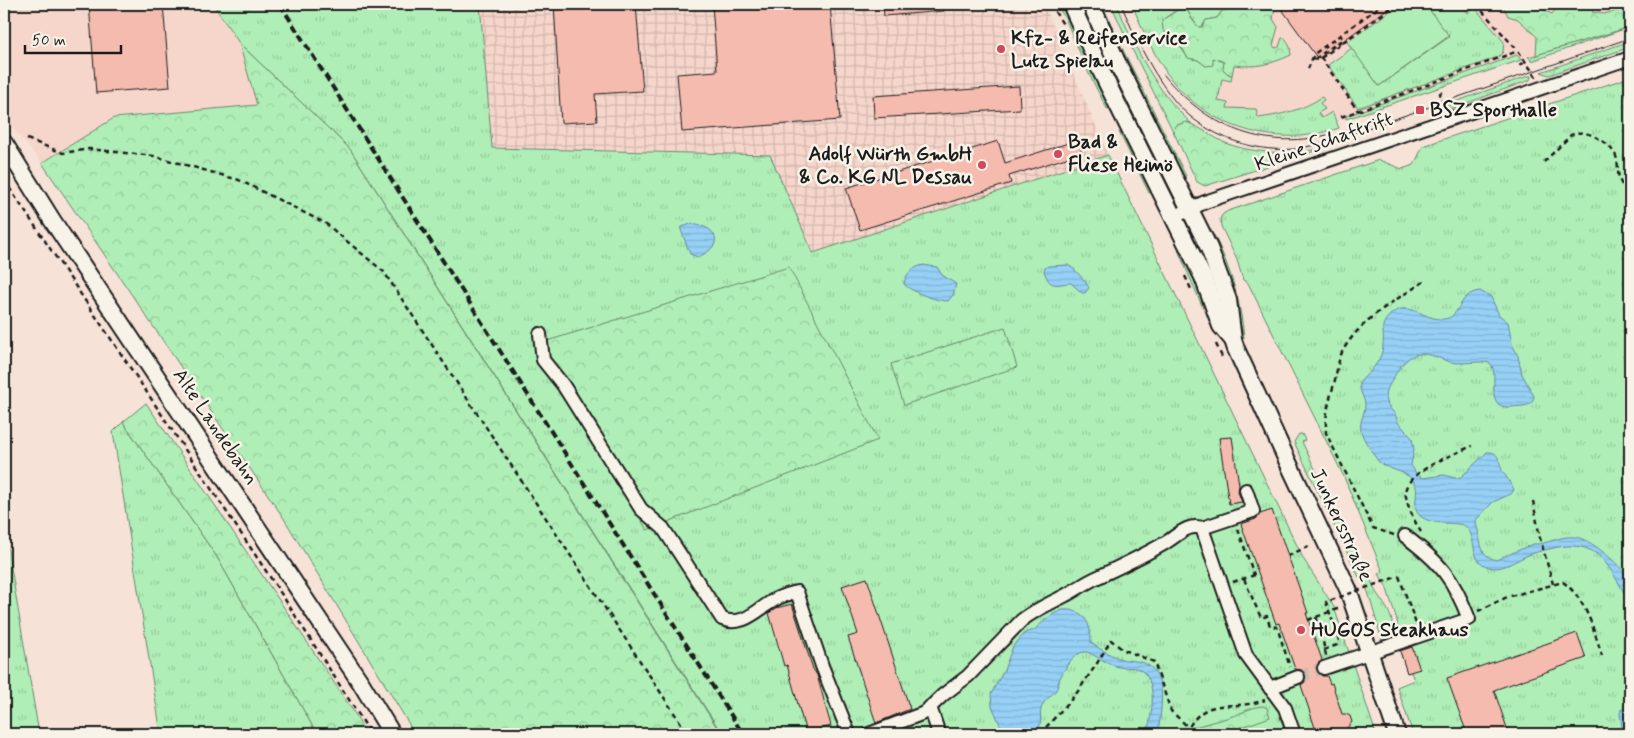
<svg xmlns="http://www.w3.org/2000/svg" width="1634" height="738" font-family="Mynerve,sans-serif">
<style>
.built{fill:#f6d6cb}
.industrial{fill:url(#industrial-grid)}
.grass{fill:url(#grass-tufts);stroke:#66866a}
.forest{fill:url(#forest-crowns);stroke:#66866a}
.garden{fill:#afefb7;stroke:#66866a}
.water{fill:url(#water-rules);stroke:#65889f}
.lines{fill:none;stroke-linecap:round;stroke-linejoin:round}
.stream{stroke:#65889f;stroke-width:4}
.building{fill:#f5bbae;stroke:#1c1c1c}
.minor-tunnel{stroke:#cabab2;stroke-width:12;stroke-dasharray:12 6;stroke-linecap:butt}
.minor-casing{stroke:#1c1c1c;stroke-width:16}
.major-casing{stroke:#1c1c1c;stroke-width:20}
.path{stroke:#1c1c1c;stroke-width:2.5;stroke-dasharray:5 4;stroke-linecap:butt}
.minor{stroke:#f7f3e8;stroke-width:12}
.major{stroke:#f7f3e8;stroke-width:16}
.tram{stroke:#1c1c1c;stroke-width:1}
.rail{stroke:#1c1c1c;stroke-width:4;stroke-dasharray:8 4;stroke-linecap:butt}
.path-bridge{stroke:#1c1c1c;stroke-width:2.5;stroke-dasharray:5 4;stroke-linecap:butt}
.poi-dot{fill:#d1495b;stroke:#f7f3e8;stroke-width:2}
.labels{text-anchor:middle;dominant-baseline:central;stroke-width:5;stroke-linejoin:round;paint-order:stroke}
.poi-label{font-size:20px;font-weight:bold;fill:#1c1c1c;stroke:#f7f3e8;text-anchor:start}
.street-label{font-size:20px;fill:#1c1c1c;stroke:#f7f3e8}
</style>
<defs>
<pattern id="industrial-grid" width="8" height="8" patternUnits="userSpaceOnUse" patternTransform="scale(1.25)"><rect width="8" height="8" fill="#f6d6cb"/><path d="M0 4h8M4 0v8" fill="none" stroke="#d2b7ae"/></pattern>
<pattern id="grass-tufts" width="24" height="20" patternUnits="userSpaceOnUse" patternTransform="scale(1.25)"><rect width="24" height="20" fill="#afefb7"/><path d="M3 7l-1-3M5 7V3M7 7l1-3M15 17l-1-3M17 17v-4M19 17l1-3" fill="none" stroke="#96cc9d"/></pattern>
<pattern id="forest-crowns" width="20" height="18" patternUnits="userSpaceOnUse" patternTransform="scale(1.25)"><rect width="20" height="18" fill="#afefb7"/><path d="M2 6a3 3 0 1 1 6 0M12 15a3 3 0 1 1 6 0" fill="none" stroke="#96cc9d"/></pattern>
<pattern id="water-rules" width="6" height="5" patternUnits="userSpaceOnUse" patternTransform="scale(1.25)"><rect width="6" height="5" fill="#96d0f6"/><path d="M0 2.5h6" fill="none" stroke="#81b2d2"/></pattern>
</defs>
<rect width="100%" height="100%" fill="#f6e2d7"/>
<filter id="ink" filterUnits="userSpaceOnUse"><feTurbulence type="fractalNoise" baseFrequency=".02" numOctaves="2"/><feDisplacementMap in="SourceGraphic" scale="10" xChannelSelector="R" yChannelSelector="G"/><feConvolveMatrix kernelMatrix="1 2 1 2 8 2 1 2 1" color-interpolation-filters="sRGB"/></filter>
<g filter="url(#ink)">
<g class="built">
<polygon points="4,4 213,4 239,43 258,105 114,118 42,163 4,118"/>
<polygon points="1140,4 1630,4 1630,24 1627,28 1528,57 1351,118 1336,120 1337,124 1298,130 1214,108"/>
</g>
<polygon class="industrial" points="480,4 1044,4 1108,155 813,253 770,155 492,148"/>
<g class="grass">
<polygon points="213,4 480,4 492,148 770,155 813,253 1108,155 1304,560 1334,607 1376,734 722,734 350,149 239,43"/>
<polygon points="1056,4 1061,4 1064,9 1110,108 1107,109 1089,74 1065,18"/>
<polygon points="1079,4 1084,4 1098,40 1131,107 1131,109 1127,109"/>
<polygon points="1099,4 1102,4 1122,48 1186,176 1183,178 1119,50"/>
<path d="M1111 4H1117C1134 48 1157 92 1192 124L1186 122 1175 126 1174 133 1125 35Z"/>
<path d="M1132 4H1149L1150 6 1162 4H1172L1174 12 1162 20 1188 58 1198 60 1206 66 1213 58 1225 62 1228 74 1232 75 1231 81 1222 79 1218 101 1228 103 1227 108 1256 109 1258 118C1281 115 1303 110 1322 97L1324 100 1320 103 1325 109 1318 113 1322 118 1332 112 1339 128C1281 148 1215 131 1175 84 1156 61 1143 31 1132 4Z"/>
<path d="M1187 4H1192L1194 7 1215 8 1219 4H1232L1229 9 1222 11 1217 18 1206 20 1202 27H1199C1192 21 1190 13 1184 6Z"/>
<polygon points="1425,4 1460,4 1468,13 1475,8 1504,42 1503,52 1498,57 1358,108 1328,65 1352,48 1379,86 1449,37"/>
<polygon points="1627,28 1532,61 1528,57 1536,55"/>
<polygon points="1630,41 1630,47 1549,75 1541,72"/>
<polygon points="1517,55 1521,60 1346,119 1346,116"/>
<polygon points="1528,76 1531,76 1530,80 1451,109 1446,105"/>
<polygon points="1627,78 1630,88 1630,734 1413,734 1397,687 1414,680 1411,672 1407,672 1399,648 1397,620 1386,586 1379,574 1383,572 1344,477 1248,283 1243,280 1237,260 1221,226 1220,219 1223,214 1228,211 1379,160 1402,169 1414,165 1423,146"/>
<polygon points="1119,132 1126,138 1152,192 1149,193"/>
<path d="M1214 235C1230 267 1241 302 1244 338L1234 299 1211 237Z"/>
<polygon points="1181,249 1201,292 1203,299 1203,308 1178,250"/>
<polygon points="123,422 217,557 317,734 161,734 113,432"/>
<path d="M1299 434H1302L1305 440 1302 442 1368 578H1370C1372 582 1373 588 1376 592 1387 609 1396 617 1391 639L1382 640 1366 585 1359 577 1294 442Z"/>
<polygon points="4,526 39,734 4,734"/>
</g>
<g class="forest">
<path d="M1232 4H1274L1275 7 1273 19 1278 27 1273 45 1275 48 1279 47 1282 38H1285L1290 47 1291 55C1272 64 1255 68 1234 65L1232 75 1228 74 1223 69 1224 62 1213 58V65L1206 66 1198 60 1188 58 1175 37 1168 36 1163 30 1162 20 1184 6C1190 13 1191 21 1199 27H1202L1206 20 1217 18 1222 11 1229 9Z"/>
<polygon points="1502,4 1540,4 1545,11 1552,14 1556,9 1554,4 1592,4 1593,13 1599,12 1603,14 1623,10 1622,4 1630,4 1630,24 1627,28 1536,55 1537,37 1518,19 1508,16"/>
<polygon points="239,43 350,149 721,734 412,734 409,724 283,517 42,163 114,118 257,105"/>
<path d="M1186 122C1201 127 1213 138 1228 144 1257 154 1288 154 1318 149L1315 151 1205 186 1197 182 1174 133 1175 126Z"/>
<polygon points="789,267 878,440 647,530 537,344"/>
<polygon points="1005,327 1017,367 904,405 891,364"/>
<polygon points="146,403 283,606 357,717 366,734 317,734 217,557 123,422"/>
<path d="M1263 706 1267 708 1270 717 1222 734H1190L1192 728C1206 723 1222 720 1236 715 1245 711 1252 707 1263 706Z"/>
</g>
<polygon class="garden" points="1400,4 1425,4 1449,36 1379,86 1347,42"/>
<g class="water">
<path d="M691 224C697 225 705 226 710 230 724 242 708 253 698 257L690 254 681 230 682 227Z"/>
<path d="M923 265 937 267 942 275 956 284 953 295 948 301C937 301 911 292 904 284 906 273 912 268 923 265Z"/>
<path d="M1068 265C1075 269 1086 281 1089 288L1085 293H1082L1071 283C1055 284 1050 289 1044 271L1046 267 1049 266Z"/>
<path d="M1480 291 1491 297 1499 315 1508 322 1512 344 1518 356 1522 374 1534 396C1533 403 1530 405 1523 406 1519 406 1515 407 1511 407 1482 409 1501 375 1490 363 1476 360 1464 365 1451 362 1442 360 1434 355 1425 354 1404 351 1394 378 1385 393L1388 406 1395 414 1398 422 1412 438 1414 449 1411 465 1416 473 1422 478 1444 475 1455 478 1461 477 1487 452C1501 451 1498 463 1503 472 1507 478 1511 483 1514 490L1511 494 1493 502 1476 520C1476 524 1477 527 1478 531 1482 546 1480 555 1496 560L1533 544C1547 545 1560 535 1575 537 1590 538 1627 569 1630 583 1632 589 1630 597 1630 603 1608 566 1600 536 1549 549 1541 551 1532 553 1524 557 1513 562 1501 571 1489 567 1468 561 1478 537 1466 527 1461 521 1436 526 1423 518 1409 510 1420 495 1415 484 1410 471 1390 471 1380 463 1375 458 1371 450 1367 444 1365 440 1362 436 1361 431 1359 421 1365 414 1365 405 1365 398 1358 390 1360 383 1362 379 1366 375 1370 372 1383 356 1384 350 1383 330 1382 324 1386 319 1391 314 1408 300 1422 318 1440 319 1462 321 1456 293 1480 291Z"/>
<path d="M1062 610C1084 608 1091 623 1091 643 1099 648 1108 654 1118 658 1126 661 1136 660 1144 663 1170 674 1160 713 1158 734H1147C1151 717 1160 678 1138 669 1132 666 1126 669 1119 667 1108 664 1098 657 1087 652 1074 651 1065 668 1060 678 1058 682 1058 687 1056 690 1052 696 1043 700 1041 709 1039 720 1044 724 1034 734H1004L992 706 991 694 1004 670 1013 646 1025 633 1034 630 1051 615Z"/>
<path d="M1621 709C1630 712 1630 725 1630 734H1623L1620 714Z"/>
</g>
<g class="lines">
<polyline class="stream" points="1627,94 1630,105"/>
</g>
<g class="building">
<polygon points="89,4 163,4 170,87 96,93"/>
<polygon points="554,4 636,4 643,91 595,94 597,121 561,123"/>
<polygon points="712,4 830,4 840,120 682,132 677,74 717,71"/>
<polygon points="883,4 944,4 944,11 884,16"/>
<polygon points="1278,4 1394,4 1318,59"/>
<polygon points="1019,86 1020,109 874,118 873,96"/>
<polygon points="1078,140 1082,153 1009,176 1011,183 860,230 846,188 998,141 1005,163"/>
<polygon points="1232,437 1239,485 1238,492 1242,502 1229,504 1219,438"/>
<polygon points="1272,510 1308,613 1306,613 1322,660 1316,666 1317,671 1322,676 1327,676 1330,684 1332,683 1342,714 1346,714 1350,716 1352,722 1347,728 1349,734 1317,734 1301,685 1305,682 1306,674 1303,670 1295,669 1279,623 1276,624 1241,524 1256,519 1260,514"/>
<polygon points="867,578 910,709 876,723 848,637 858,634 842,586"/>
<polygon points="792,604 813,669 817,675 831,726 806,733 787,665 784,666 769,613 776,608"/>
<polygon points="1577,633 1586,658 1494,690 1509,734 1467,734 1447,678"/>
<polygon points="1412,647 1420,669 1407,673 1400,651"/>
</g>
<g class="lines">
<polyline class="minor-tunnel" points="1298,677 1324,668"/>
<g class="minor-casing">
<g id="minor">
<polyline points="1174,217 1205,202 1630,58"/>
<path d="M540 334 543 360 563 385 641 509 663 528 722 619C745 628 759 607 778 598 784 595 790 594 797 592L822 666 849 734"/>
<polyline points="1246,490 1253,511 1202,528 1246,655 1285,708 1294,734"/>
<path d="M1324 668 1469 619C1453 578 1441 563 1405 536"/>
<polyline points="1270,688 1298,677"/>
<polyline points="930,707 939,734"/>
<path d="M869 734 924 713 943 695 968 676 1022 620C1036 609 1051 603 1066 595 1076 590 1085 583 1096 578 1119 567 1143 556 1165 543 1177 536 1188 523 1202 528"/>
</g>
</g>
<g class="major-casing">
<g id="major">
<polyline points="1071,4 1101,71 1203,277 1221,326 1233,340"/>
<polyline points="1091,4 1116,60 1209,248 1228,300 1233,340 1236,349 1286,458 1348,589 1397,734"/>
<polyline points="4,143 52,220 361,683 392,734"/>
</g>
</g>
<g class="path">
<polyline points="1050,4 1064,26"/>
<polyline points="1476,4 1518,51 1537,78"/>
<polyline points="1321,58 1397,4"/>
<polyline points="1312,59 1319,60 1321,58 1358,111"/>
<polyline points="1315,59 1343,39 1340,35"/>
<polyline points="1519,65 1526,62"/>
<polyline points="1308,69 1314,54 1383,4"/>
<polyline points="1442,92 1440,93 1444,109"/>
<polyline points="1341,117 1518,51"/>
<polyline points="27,139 63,153 89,149 154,156 239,180 325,223 384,272 688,734"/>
<path d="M1544 162 1571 135C1585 127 1607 141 1615 154 1619 162 1617 170 1619 178 1621 186 1627 192 1630 199"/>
<polyline points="4,180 152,400 284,598 371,734"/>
<path d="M1630 219C1626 237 1627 251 1630 269"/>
<polyline points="1185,276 1191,289"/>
<polyline points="1216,344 1222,357"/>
<polyline points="1533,501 1540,538 1553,584"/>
<polyline points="1238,529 1254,575"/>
<path d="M1421 532C1415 523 1403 498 1406 488 1413 469 1455 454 1472 446"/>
<path d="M1394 535 1373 528 1326 433C1325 415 1329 401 1334 384 1337 372 1338 357 1345 347 1364 317 1396 300 1425 281"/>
<polyline points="1288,556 1311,545"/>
<polyline points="1399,576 1416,624"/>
<polyline points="1244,579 1261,618 1267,616 1270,626 1277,627 1290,667"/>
<polyline points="1233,582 1258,574"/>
<path d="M1478 611 1507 597 1563 582C1586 599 1594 630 1602 656"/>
<polyline points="1316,617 1318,622 1318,631 1322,637 1326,656"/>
<polyline points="1308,620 1340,608"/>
<polyline points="1324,650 1337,645 1339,640"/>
<polyline points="1040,734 1076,694 1096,665 1111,640 1122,649 1154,662 1171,711 1188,727"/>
<path d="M1185 734C1206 692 1229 713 1265 700"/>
<polyline points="1306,734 1316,731"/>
</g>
<use href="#minor" class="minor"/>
<use href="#major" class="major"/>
<g class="tram">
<path d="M1121 4C1134 35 1149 67 1170 95 1198 133 1249 153 1295 149 1309 147 1323 143 1336 139L1630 38"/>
<path d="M1164 75C1205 126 1262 151 1327 135"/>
</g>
<polyline class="rail" points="280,4 743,734"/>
<polyline class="path-bridge" points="1339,640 1326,602 1399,576"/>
</g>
</g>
<g class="poi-dot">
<circle cx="1001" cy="49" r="5"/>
<rect x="1415" y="105" width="10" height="10" rx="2.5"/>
<circle cx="1058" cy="154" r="5"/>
<circle cx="982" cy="165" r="5"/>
<circle cx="1301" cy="630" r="5"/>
</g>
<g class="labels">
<g class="poi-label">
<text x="1011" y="38">Kfz- &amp; Reifenservice<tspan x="1011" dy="23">Lutz Spielau</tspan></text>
<text x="1430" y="110">BSZ Sporthalle</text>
<text x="1068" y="142">Bad &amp;<tspan x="1068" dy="23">Fliese Heimö</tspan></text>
<text x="972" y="154" text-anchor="end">Adolf Würth GmbH<tspan x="972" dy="23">&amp; Co. KG NL Dessau</tspan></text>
<text x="1311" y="630">HUGOS Steakhaus</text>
</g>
<g class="street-label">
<text transform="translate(1324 142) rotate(-19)">Kleine Schaftrift</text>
<text transform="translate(215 427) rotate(56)">Alte Landebahn</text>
<text transform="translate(1341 525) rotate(65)">Junkersstraße</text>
</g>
</g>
<rect width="1634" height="738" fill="none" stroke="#f7f3e8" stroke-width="20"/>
<rect x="10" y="10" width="1614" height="718" fill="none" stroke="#1c1c1c" stroke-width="2" filter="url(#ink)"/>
<path d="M25 45v8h96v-8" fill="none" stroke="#1c1c1c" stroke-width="2.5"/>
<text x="32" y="45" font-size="15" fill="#1c1c1c" stroke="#f7f3e8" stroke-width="4" paint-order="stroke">50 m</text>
</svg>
